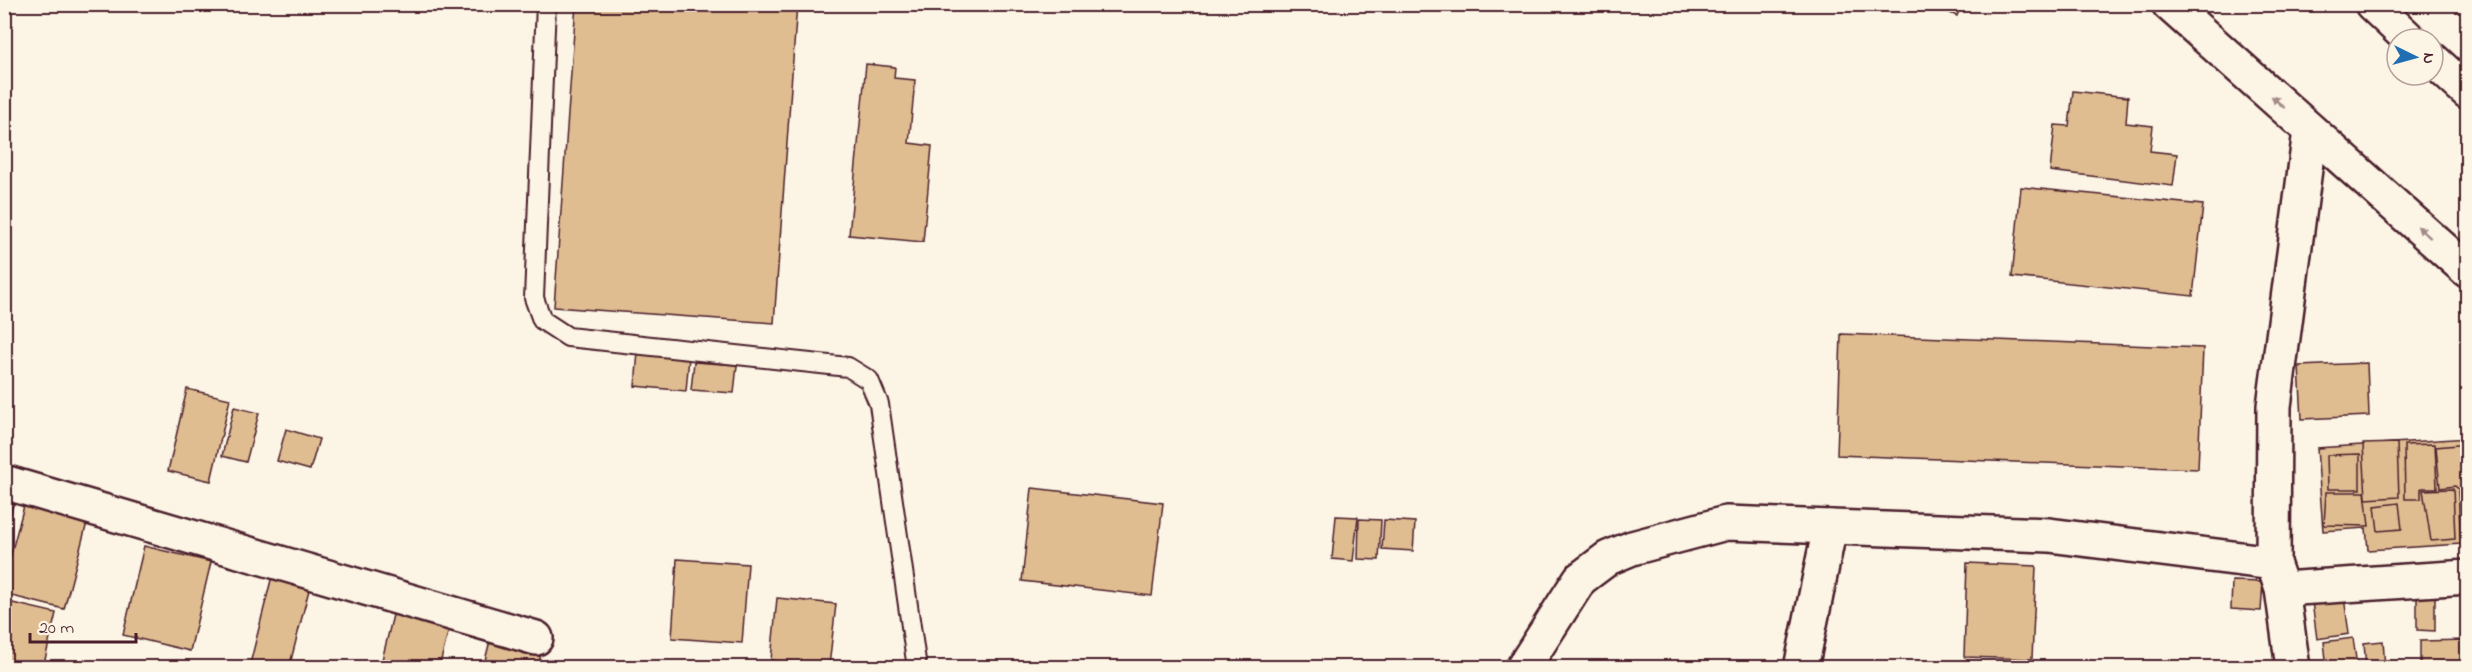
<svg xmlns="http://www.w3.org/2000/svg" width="2472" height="672" font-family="'Indie Flower',sans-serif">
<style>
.building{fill:#dfbd91;stroke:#4a1f2b;stroke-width:1.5}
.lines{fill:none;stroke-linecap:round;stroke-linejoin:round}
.service-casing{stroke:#4a1f2b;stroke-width:22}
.minor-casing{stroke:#4a1f2b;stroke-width:38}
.tertiary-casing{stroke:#4a1f2b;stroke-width:38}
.primary-casing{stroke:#4a1f2b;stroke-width:38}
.service{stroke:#fcf5e5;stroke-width:18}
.minor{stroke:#fcf5e5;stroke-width:33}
.tertiary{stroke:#fcf5e5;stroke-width:33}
.primary{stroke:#fcf5e5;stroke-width:33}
.oneway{fill:#a38a88}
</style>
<rect width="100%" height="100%" fill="#fcf5e5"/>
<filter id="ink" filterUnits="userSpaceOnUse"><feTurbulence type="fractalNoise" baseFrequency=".0167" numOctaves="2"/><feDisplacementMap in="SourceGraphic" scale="12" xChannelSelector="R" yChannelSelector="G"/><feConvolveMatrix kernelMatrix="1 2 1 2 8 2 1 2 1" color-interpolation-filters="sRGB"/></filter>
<g filter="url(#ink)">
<g class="building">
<polygon points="576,4 797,4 774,323 554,307"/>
<polygon points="1929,4 1969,4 1967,11 1960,8 1957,16"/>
<polygon points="866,64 895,67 894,78 915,80 909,143 932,146 923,242 849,235"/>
<polygon points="2073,91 2128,97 2126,123 2153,126 2150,151 2177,154 2173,186 2050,171 2055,125 2069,126"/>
<polygon points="2021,187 2203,205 2193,296 2012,277"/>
<polygon points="1841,334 2203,348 2198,469 1837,455"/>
<polygon points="638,352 689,357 686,391 635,386"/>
<polygon points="694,362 737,365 734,393 691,390"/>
<polygon points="2367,363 2369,416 2302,419 2299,366"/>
<polygon points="187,389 230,399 211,481 168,471"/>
<polygon points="234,407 259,413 246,462 222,456"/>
<polygon points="286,429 319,439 310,470 277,461"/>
<polygon points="2468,438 2468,491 2458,491 2461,544 2368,550 2366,528 2323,531 2317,448"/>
<polygon points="2397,443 2399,497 2366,499 2363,444"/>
<polygon points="2435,444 2437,488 2421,488 2421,499 2405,499 2404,445"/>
<polygon points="2468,444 2468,496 2467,496 2455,486 2440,488 2436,447"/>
<polygon points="2360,454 2360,489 2328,489 2327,455"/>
<polygon points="1032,488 1163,503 1152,596 1022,581"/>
<polygon points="2453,489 2455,539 2431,541 2423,490"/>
<polygon points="2326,492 2365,492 2369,526 2324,525"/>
<polygon points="4,499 14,501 4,541"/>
<polygon points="25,502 88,519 64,609 4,594 4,580"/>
<polygon points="2399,503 2402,529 2378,531 2375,506"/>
<polygon points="1336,516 1358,517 1353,561 1332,559"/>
<polygon points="1359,519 1381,520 1379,560 1358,559"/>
<polygon points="1384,520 1415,522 1413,551 1382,549"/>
<polygon points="144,546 211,562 190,651 123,635"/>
<polygon points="677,559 748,564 742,643 672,638"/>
<polygon points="1967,563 2036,566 2032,659 1964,657"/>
<polygon points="273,572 311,582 289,668 249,668"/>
<polygon points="2232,581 2263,582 2261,611 2231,609"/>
<polygon points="2344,597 2349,634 2317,639 2312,602"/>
<polygon points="2417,597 2435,597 2435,631 2417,630"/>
<polygon points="777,598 836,604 829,666 771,660"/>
<polygon points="4,601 56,613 43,668 4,668"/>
<polygon points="394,611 450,625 439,668 380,668"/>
<polygon points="491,637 542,649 538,668 483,668"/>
<polygon points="2353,638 2357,666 2327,668 2324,642"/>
<polygon points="2468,640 2468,668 2420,668 2420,641"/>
<polygon points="2383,641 2385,667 2366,668 2364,643"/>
</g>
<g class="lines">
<g class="service-casing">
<polyline id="service" points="546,4 534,298 542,320 568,337 848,367 869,380 879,404 917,668"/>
</g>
<g class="minor-casing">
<g id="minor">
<polyline points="4,482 536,638"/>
<polyline points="2282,589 2468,577"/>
<polyline points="1523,668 1580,579 1608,558 1632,548 1726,523 2049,535 2273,563"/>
<polyline points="1801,668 1830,527"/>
</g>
</g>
<g class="tertiary-casing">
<g id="tertiary">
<polyline points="2169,4 2468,271"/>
<polyline points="2293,668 2282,589 2273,563 2274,406 2310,131"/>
</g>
</g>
<g class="primary-casing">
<g id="primary">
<polyline points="2372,4 2409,39"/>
<polyline points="2433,60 2468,92"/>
</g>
</g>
<use href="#service" class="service"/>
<use href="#minor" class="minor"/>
<use href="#tertiary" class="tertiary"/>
<use href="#primary" class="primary"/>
</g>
<defs><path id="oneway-solid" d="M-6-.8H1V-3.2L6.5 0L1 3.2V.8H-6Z" transform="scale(1.5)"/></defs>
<g class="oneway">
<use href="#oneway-solid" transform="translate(2278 102) rotate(-138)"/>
<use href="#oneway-solid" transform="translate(2424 232) rotate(-138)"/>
</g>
</g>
<rect width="2472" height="672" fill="none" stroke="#fcf5e5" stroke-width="24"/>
<rect x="12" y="12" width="2448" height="648" fill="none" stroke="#4a1f2b" stroke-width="2" filter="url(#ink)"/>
<g transform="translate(2415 57) rotate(95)"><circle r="28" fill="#fcf5e5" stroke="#b59f9b" stroke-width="1.5"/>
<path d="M0-4.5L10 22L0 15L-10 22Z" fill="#1f6fb2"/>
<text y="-9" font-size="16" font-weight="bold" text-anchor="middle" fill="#4a1f2b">N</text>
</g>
<path d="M30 633v9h106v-9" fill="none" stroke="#4a1f2b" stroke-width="3"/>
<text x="39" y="633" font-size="18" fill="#4a1f2b" stroke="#fcf5e5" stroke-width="4.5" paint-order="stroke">20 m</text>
</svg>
